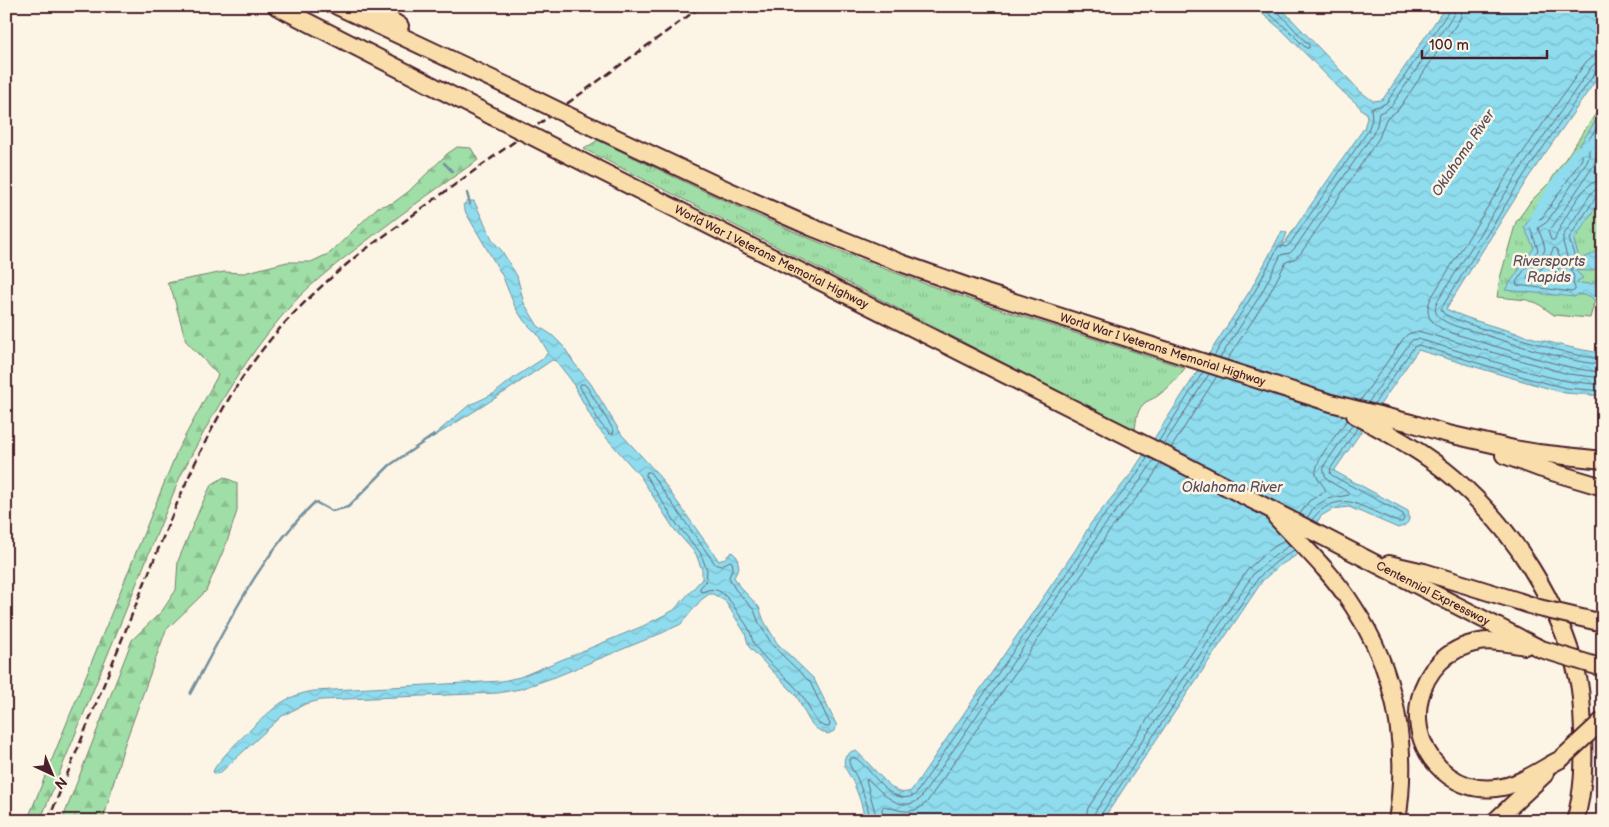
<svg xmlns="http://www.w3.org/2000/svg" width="1609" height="827" font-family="'Balsamiq Sans',sans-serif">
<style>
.grass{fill:url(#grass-tufts);stroke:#747e68}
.forest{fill:url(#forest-firs);stroke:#747e68}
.water{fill:url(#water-waves);stroke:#73909f}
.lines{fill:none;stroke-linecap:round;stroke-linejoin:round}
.shore{stroke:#656b79;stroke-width:1}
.stream{stroke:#73909f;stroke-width:2.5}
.canal{stroke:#8edced;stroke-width:9}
.highway-casing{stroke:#4a1f2b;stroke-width:20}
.highway{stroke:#f9deab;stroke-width:16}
.rail{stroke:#4a1f2b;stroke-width:2.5;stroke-dasharray:8 4;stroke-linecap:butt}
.highway-bridge-casing{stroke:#4a1f2b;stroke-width:20;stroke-linecap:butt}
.highway-bridge{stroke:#f9deab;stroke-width:16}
.labels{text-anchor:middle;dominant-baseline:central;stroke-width:5;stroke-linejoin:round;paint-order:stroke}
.street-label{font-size:12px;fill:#4a1f2b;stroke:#fcf5e5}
.water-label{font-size:14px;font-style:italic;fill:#5b4e5c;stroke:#fcf5e5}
</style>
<defs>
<pattern id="grass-tufts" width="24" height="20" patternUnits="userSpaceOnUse" patternTransform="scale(1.25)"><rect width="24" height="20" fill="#9fdea6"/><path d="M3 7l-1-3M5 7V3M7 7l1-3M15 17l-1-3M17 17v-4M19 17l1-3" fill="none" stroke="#8abe8f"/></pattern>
<pattern id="forest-firs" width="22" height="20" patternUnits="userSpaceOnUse" patternTransform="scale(1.25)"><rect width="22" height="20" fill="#9fdea6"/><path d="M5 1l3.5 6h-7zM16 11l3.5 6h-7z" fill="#8abe8f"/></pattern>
<pattern id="water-waves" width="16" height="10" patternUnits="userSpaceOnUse" patternTransform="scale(1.25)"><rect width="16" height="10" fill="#8edced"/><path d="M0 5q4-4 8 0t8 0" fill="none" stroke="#7cbccb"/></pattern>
</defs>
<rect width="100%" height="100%" fill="#fcf5e5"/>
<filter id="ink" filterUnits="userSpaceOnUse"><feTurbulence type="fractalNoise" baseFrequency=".02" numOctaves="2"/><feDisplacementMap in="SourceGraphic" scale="10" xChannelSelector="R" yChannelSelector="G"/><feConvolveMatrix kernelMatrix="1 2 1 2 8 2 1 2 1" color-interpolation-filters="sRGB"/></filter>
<g filter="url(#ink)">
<g class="grass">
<polygon points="1603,103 1603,300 1595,300 1590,318 1554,315 1537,303 1527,300 1497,297 1500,278 1516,222 1531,201 1549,183"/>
<path d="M598 140C704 192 811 243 923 283 1009 314 1097 339 1185 368 1178 378 1170 387 1160 394 1156 398 1151 399 1146 402 1137 408 1136 420 1135 431L870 294 584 149Z"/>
</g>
<g class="forest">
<path d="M457 147 471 148 478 160C443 184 408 209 374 235 348 255 321 275 298 298 247 353 214 411 180 477L40 821H27L178 449 218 375 186 341 172 291 167 283 224 272 244 273 287 262H311L330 253 378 207 393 203 408 192 447 154Z"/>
<polygon points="224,477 237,483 237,511 227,542 206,591 166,630 123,749 103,821 62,821 132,640 162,611 176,590 178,561 201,506 211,485"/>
</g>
<g class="water">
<path d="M1253 6H1279L1361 92 1373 101 1381 100 1383 99 1446 6H1603V70L1528 178 1446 309C1472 321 1500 328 1527 336 1552 343 1577 350 1603 353V396L1565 393 1533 384 1418 350 1334 471 1408 511C1411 521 1408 525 1398 528L1349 507 1333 509 1321 516 1297 555 1279 566 1263 580 1102 821H864C864 808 858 794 853 782 849 773 842 767 845 757L852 751H856C867 760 889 789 900 792 903 793 908 792 911 791L1076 549 1091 523 1131 474 1251 289 1282 231 1287 233 1281 248 1364 128 1367 118 1366 112 1363 111 1356 103 1343 92 1283 31Z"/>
<path d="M1603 110V196L1574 240 1579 258C1589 258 1598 251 1603 243V264L1591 271 1575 270 1583 278 1577 281 1578 283 1592 284 1596 281 1597 276 1603 273V299L1594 300 1590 296 1578 294 1575 297 1505 290 1534 248 1524 227 1533 214 1537 216 1579 155 1575 152Z"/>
<path d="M468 201H474L493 241 502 251 517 276 524 303 538 326 552 335 564 347 574 363 591 384 622 435 656 472 719 561 724 559 732 552 737 557 739 568 734 577 739 586 759 607 764 621 777 643 814 679 837 726 834 731 828 734C824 732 820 731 817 729 806 721 803 705 795 694L749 647 745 633 725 601 713 594H709L701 600 681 624 662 633 555 677 520 689 498 693 321 700 305 704 282 716 220 773 216 774 213 772C214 762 270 710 281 703 292 696 302 693 314 691L502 681 520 677 643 626 674 610 702 579V570L696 554 674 529 640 476 596 426 571 380 556 361 552 360 508 390 427 441 468 406 495 393 515 377 544 358 548 352 538 335 524 321 515 307 502 275 466 213 463 205Z"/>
</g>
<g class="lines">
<g class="shore">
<polyline points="1260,6 1286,28 1306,48 1309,48 1309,45 1278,12 1276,6"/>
<path d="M1603 54 1593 56 1586 62 1512 168 1431 298C1427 307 1426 316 1434 323 1443 332 1460 335 1472 339 1497 347 1521 354 1546 361 1565 366 1583 371 1603 372"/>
<path d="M1603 62 1596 63 1592 66 1519 172 1437 302C1434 308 1435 315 1441 319 1451 326 1465 329 1477 332 1500 340 1523 347 1546 353 1565 358 1584 364 1603 364"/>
<path d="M1603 68 1597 70 1524 175 1441 309 1444 314C1471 327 1502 334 1532 342 1554 349 1579 358 1603 358"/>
<polyline points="1603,119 1582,149 1582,159 1542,218 1534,221 1530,227 1538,250 1516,282 1517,285 1572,292 1575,290 1575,288 1573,283 1574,277 1571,270 1576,262 1569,238 1596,197 1603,194"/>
<polyline points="1603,130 1589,150 1589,157 1587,162 1547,222 1538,228 1544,244 1545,250 1527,277 1528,280 1566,284 1567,278 1565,269 1568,261 1563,242 1563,236 1592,192 1597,189 1603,188"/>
<path d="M1603 143 1597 152 1594 165 1553 226 1548 231 1551 240H1555C1557 229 1579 194 1588 186 1592 182 1597 181 1603 181"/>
<polygon points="1554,248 1557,249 1560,260 1557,274 1555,276 1542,275 1540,271 1549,258"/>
<polyline points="1214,356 1255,291 1278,247 1280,246 1286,247 1289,245 1368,131 1372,119 1371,108 1383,105 1387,102 1449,11 1450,6"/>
<polyline points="1220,358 1261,294 1281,255 1290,253 1295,248 1373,134 1377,125 1379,113 1386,110 1392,105 1454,14 1456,6"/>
<polyline points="1227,360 1267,298 1286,262 1294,259 1301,253 1379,138 1386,119 1398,110 1460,19 1463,6"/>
<polygon points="581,384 584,384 587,387 614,431 613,434 610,434 600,423 580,387"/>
<polyline points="1360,401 1403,339 1408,334 1418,331 1568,374 1603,378"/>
<polyline points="1368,403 1409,344 1412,340 1418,339 1536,374 1567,381 1603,385"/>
<polyline points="1374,404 1414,347 1418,345 1534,380 1566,388 1603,391"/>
<polyline points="1159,441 1203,372"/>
<polyline points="1164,444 1209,374"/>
<polyline points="1171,448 1217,376"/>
<path d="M647 472H650L652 475 715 564 720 566 730 561 732 562 733 567 729 577 735 589 754 610 759 623 773 646 810 682 830 724 829 727C812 726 812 709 803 697 790 678 769 666 756 647 752 642 752 637 750 632 748 626 744 621 740 616 732 603 720 582 703 592L700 591V588L706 581 707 570 700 552 678 526 646 476Z"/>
<path d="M1300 514 1309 501 1326 491C1324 485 1318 481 1316 474 1314 460 1339 432 1347 420"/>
<path d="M1307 518 1314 507 1327 499 1349 495 1348 492C1337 485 1319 480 1325 464L1353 424"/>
<path d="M1312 520C1320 508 1334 500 1350 502 1360 504 1387 518 1398 522H1402L1404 519 1403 514 1333 476 1330 473 1331 468 1358 427"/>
<path d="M869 821C870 807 862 791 857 778 854 771 849 767 849 760L854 757C872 768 890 808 915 795L1081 552 1096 526 1135 477 1148 457"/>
<path d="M876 821 875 812 866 780H869C882 793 900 814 920 799L1086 555 1101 530 1140 481 1154 460"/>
<path d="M883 821 882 808 884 806C899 810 913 817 927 802L1092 560 1107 534 1147 485 1161 463"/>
<polyline points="1085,821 1088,808 1248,569 1267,552 1284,540"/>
<polyline points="1092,821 1095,812 1254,573 1273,557 1290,545"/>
<polyline points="1099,821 1100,816 1259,577 1276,562 1294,550"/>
</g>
<g class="stream">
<polyline points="444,163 452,171"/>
<polyline points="467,193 470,204"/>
<path d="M190 694C227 626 259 556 315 502L332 511 348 507 390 465 434 435"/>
</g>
<polyline class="canal" points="1534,225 1535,215 1576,153 1603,135"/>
<g class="highway-casing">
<g id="highway">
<polyline points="276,6 492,116"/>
<polyline points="337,6 522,93"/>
<polyline points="368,6 400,26"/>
<path id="s1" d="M567 115 725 189 811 227 901 263 986 293 1331 403 1411 423 1444 433 1514 449 1538 453 1603 460"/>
<path id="s2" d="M575 158 1161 453 1541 649"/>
<path d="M1355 415C1390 434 1424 452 1454 478 1514 530 1559 601 1578 678 1582 695 1582 713 1583 731 1584 762 1584 791 1575 821"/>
<polyline points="1504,455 1539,468 1603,487"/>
<path d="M1276 517C1302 545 1332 573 1353 606 1396 671 1409 745 1397 821"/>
<polyline points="1389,564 1424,572 1518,601"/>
<path d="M1525 646C1510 644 1494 639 1479 642 1414 654 1396 737 1449 776 1463 786 1479 790 1496 788 1519 786 1541 769 1561 759"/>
<polyline points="1495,821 1545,774"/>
</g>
</g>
<use href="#highway" class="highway"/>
<path class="rail" d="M48 821C81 741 113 662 145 582 175 508 204 431 251 365 281 322 319 287 359 254L702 6"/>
<g class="highway-bridge-casing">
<g id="highway-bridge">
<polyline points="522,93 567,115"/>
<polyline points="492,116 575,158"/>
<polyline points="1518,601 1539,608 1603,623"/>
<polyline points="1541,649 1603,668"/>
<polyline points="1561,759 1603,720"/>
</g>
</g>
<use href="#highway-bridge" class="highway-bridge"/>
</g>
</g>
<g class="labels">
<g class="street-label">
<text stroke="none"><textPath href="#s2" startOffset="220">World War I Veterans Memorial Highway</textPath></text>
<text stroke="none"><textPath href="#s1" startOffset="641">World War I Veterans Memorial Highway</textPath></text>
<text stroke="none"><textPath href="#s2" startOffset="962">Centennial Expressway</textPath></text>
</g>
<g class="water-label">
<text transform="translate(1463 153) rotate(-56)">Oklahoma River</text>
<text x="1549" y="261">Riversports<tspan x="1549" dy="16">Rapids</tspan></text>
<text x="1232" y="487">Oklahoma River</text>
</g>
</g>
<rect width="1609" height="827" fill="none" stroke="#fcf5e5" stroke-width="25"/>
<rect x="12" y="12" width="1584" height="802" fill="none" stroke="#4a1f2b" stroke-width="2" filter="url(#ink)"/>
<g transform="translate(52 774) rotate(136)" stroke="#fcf5e5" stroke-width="4" paint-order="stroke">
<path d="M0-4L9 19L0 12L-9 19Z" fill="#4a1f2b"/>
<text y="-8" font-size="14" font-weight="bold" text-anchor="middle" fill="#4a1f2b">N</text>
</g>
<path d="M1422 50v8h125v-8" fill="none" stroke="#4a1f2b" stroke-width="2.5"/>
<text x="1429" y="50" font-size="15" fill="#4a1f2b" stroke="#fcf5e5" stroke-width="4" paint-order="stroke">100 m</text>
</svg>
